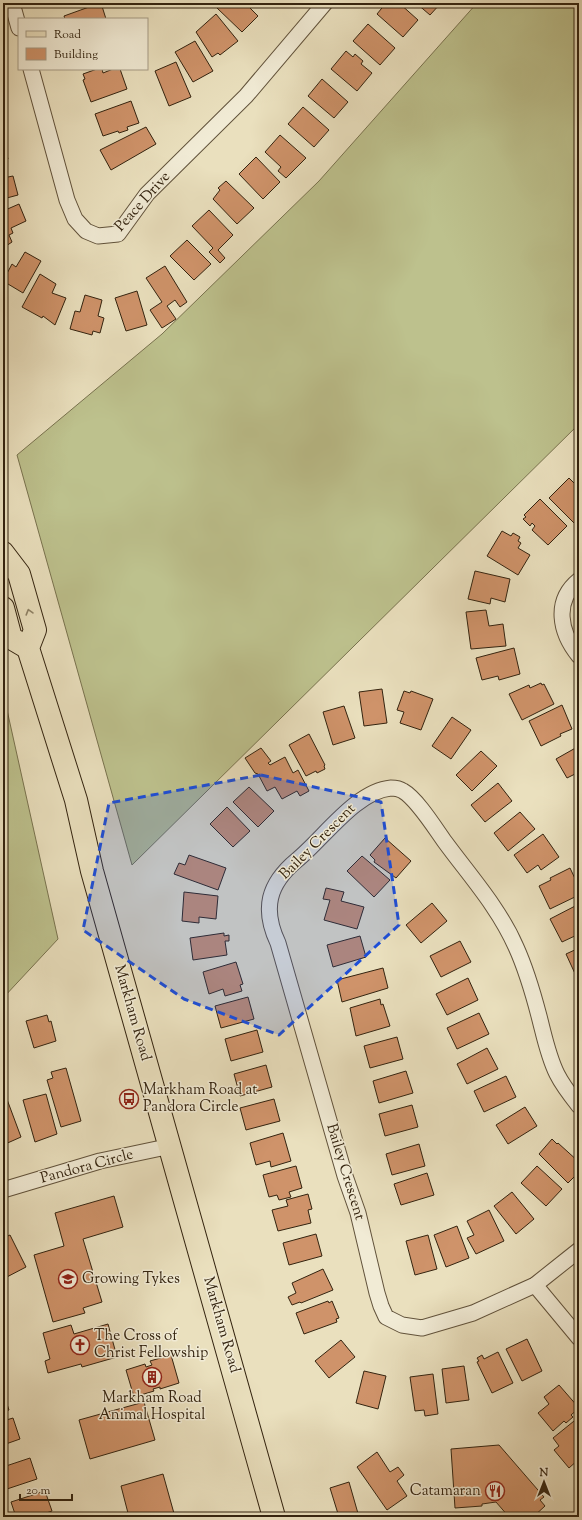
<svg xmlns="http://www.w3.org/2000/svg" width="582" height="1520" font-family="'Sorts Mill Goudy',serif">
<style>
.grass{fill:#bdc18d;stroke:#78724e}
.building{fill:#cf936a;stroke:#33230f}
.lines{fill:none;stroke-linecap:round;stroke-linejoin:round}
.minor-casing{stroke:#61523b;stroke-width:17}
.primary-casing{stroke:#33230f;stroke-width:24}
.minor{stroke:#f1ebd5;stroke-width:15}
.primary{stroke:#eae0be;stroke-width:22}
.oneway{stroke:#8e8266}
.marked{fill:#1d4ed8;fill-opacity:0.2;stroke:#1d4ed8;stroke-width:3;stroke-dasharray:8 5;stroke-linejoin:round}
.labels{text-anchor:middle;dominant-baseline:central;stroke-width:3;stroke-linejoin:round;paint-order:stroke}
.street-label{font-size:15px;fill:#33230f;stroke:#f1ebd5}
.poi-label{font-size:15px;fill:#33230f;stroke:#f1ebd5;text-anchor:start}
</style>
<rect width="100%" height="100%" fill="#eae0be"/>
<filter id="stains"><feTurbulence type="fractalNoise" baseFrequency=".005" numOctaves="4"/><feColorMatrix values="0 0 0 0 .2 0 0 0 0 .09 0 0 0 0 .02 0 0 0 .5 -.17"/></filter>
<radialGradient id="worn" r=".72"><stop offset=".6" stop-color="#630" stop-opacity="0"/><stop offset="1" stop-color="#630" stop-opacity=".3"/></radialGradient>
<g class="grass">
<polygon points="477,3 579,3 579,424 132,865 17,455 162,334 319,181"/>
<polygon points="3,692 58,939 3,998"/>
</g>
<g class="building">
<polygon points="88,3 101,3 106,19 65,19 64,16 89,7"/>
<polygon points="221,3 245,3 258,16 242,32 217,8"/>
<polygon points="386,3 399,3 418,20 403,37 377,14"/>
<polygon points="416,3 441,3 430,15"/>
<polygon points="216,14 238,41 220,55 218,53 212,57 196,32"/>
<polygon points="368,24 395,48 380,65 353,41"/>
<polygon points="195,41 213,71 193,82 175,52"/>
<polygon points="346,51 353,57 355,54 363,61 361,64 372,73 357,91 331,69"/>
<polygon points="176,62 191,97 169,106 155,71"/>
<polygon points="97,69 102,69 103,73 113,69 120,69 127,89 91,102 83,80 85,79 83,74"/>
<polygon points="322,79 348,102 334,118 308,96"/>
<polygon points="131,101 139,123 127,127 128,130 119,133 118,131 103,136 95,114"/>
<polygon points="303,107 329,130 314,147 288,124"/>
<polygon points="146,127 156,144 111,170 100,150"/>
<polygon points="280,135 306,158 286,178 278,171 281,167 265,152"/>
<polygon points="3,141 8,159 3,161"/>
<polygon points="256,157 280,182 263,199 239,174"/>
<polygon points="13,176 18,195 3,199 3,178"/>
<polygon points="226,181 254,208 237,224 213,199 220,190 218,188"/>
<polygon points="19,204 26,221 11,228 13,233 9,235 12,242 3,248 3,211"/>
<polygon points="209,210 233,235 218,250 225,258 220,263 209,252 213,248 192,226"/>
<polygon points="187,240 211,264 194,280 170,256"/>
<polygon points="25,252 41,261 23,293 3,281 12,264 16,267"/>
<polygon points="165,266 187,302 180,307 175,300 167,306 176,319 162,328 150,310 162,302 146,278"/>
<polygon points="40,274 56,284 52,293 66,298 55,325 43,316 42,318 22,307"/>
<polygon points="137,291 147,325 126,331 115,298"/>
<polygon points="85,295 102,300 98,316 104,318 100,333 93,331 92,335 70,329 75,311 80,312"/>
<polygon points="569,478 579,488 579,519 574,523 549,498"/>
<polygon points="540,499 567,526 548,545 532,530 535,526 532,523 530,526 523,519 526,517 524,515"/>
<polygon points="502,531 511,536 513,533 520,537 518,541 521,543 518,548 530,555 518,575 487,556"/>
<polygon points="475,571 510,579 505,602 491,598 490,604 468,599"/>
<polygon points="486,610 489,626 503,624 506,646 471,649 466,612"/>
<polygon points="514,648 520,674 499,680 498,676 482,680 476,658"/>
<polygon points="541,683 542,685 544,684 554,704 522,720 509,694 529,685 530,688"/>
<polygon points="382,689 387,723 364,726 359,692"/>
<polygon points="404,691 410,693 411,691 433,699 421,730 400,723 404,712 397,710"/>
<polygon points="562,705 572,729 560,734 561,736 541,746 529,721"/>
<polygon points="344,706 355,738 333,745 323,712"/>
<polygon points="452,717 471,730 451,759 432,746"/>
<polygon points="309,734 325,765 324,766 325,769 317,773 316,771 306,776 289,745"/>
<polygon points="579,746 579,772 567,778 556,759"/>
<polygon points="261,748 271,761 268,763 270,765 285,757 293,773 298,770 309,791 300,796 297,791 282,799 275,787 267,791 258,774 255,773 245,758"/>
<polygon points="481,751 497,766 472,791 456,775"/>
<polygon points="498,783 512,801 485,822 471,805"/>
<polygon points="249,787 274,811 258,827 233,802"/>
<polygon points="227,807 250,831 233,847 210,824"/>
<polygon points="520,812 535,829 508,851 494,833"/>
<polygon points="543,834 559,857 541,870 538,865 527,873 514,855"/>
<polygon points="385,838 411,861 396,878 374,862 375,860 370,855"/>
<polygon points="189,855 226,868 218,890 174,874 179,863 185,865"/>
<polygon points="362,856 390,880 374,897 347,871"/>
<polygon points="570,868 579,887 579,895 550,909 539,886 551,880 550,878"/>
<polygon points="326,888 344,892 341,901 364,907 357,929 324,920 330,900 323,899"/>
<polygon points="184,892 218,896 216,919 199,917 199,923 182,921"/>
<polygon points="432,903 447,921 421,943 406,925"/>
<polygon points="579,904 579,934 562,942 550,919"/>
<polygon points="224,933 224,936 229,935 229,941 225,941 227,955 193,960 190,938"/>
<polygon points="360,936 366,957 333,967 327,945"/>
<polygon points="460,941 471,962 441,977 430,956"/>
<polygon points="579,948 579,978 577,978 566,954"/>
<polygon points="236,962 243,984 240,985 242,991 225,996 223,989 209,994 203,972"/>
<polygon points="383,968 388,988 342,1002 337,980"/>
<polygon points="468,978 478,1000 447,1015 436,994"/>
<polygon points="248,997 254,1019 221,1028 215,1006"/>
<polygon points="380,999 381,1005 383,1004 390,1026 356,1036 350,1008"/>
<polygon points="479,1013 489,1034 457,1049 447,1028"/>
<polygon points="47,1015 49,1022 51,1021 56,1041 34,1048 26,1021"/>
<polygon points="257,1030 263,1052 231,1061 225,1039"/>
<polygon points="397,1037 403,1059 370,1068 364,1046"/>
<polygon points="487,1048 498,1069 467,1084 457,1064"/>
<polygon points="266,1065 272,1087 240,1096 234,1074"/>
<polygon points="66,1068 81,1121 61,1127 47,1080 53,1078 51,1072"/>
<polygon points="406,1071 413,1093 379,1103 373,1081"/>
<polygon points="506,1076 516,1097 484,1112 474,1091"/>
<polygon points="5,1094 21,1137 3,1145 3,1095"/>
<polygon points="46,1094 57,1134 35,1142 23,1100"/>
<polygon points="274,1099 280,1121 246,1130 240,1108"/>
<polygon points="412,1105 418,1127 385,1136 379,1114"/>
<polygon points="525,1107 537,1126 508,1144 496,1125"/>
<polygon points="283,1133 291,1161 271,1167 270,1161 256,1165 250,1143"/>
<polygon points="552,1139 557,1144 558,1143 579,1162 579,1172 568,1183 539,1154"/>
<polygon points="419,1144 425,1166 392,1175 386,1154"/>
<polygon points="296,1166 302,1188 289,1192 291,1197 279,1200 277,1195 269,1197 263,1175"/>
<polygon points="537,1166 562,1189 546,1206 521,1183"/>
<polygon points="427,1173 434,1195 401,1205 394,1184"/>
<polygon points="512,1192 534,1219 516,1234 494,1206"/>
<polygon points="308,1194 312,1209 308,1210 311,1223 278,1231 272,1210 288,1206 286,1200"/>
<polygon points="114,1196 123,1227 83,1239 102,1302 83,1308 85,1313 53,1322 34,1255 64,1246 55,1213"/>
<polygon points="489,1210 504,1241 476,1254 467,1238 474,1235 467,1221"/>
<polygon points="457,1226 469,1258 446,1267 434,1235"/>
<polygon points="316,1234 322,1256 289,1265 283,1243"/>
<polygon points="10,1235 26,1267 3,1279 3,1238"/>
<polygon points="428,1235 437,1269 415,1275 406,1241"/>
<polygon points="323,1269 333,1290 301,1303 300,1302 292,1305 288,1297 296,1293 292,1283"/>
<polygon points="328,1301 329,1303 332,1301 339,1318 336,1319 337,1322 304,1334 296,1313"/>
<polygon points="108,1324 117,1357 82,1367 81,1364 48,1373 45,1361 50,1359 43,1333 71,1325 74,1334"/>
<polygon points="527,1339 542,1371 522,1381 506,1349"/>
<polygon points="341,1340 355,1357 329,1378 315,1361"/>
<polygon points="498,1352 513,1383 492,1393 477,1362 479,1361 477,1358 482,1355 484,1359"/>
<polygon points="171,1355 179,1383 160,1389 160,1387 153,1389 154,1391 134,1397 126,1370 145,1364 146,1367 152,1365 150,1361"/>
<polygon points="464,1366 469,1400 446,1403 442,1369"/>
<polygon points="364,1371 386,1376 378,1409 356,1403"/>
<polygon points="433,1374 438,1414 425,1416 424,1410 415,1411 410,1377"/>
<polygon points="559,1385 579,1408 571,1415 573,1417 566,1423 564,1421 553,1431 538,1413 549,1404 544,1397"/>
<polygon points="3,1392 9,1410 3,1412"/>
<polygon points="144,1402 155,1440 90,1459 79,1420"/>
<polygon points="579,1417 579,1445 577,1446 579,1449 579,1459 569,1468 554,1450 559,1446 553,1438"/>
<polygon points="13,1418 20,1439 3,1445 3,1421"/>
<polygon points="499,1445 544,1497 540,1500 545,1506 533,1517 509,1517 496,1502 482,1504 482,1506 455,1508 451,1449"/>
<polygon points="377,1452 390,1472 398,1467 404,1475 397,1481 407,1496 387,1510 357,1467"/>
<polygon points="30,1458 37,1479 7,1489 3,1477 3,1467"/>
<polygon points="163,1474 175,1517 129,1517 121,1486"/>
<polygon points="349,1482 359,1517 339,1517 330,1488"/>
<polygon points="45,1491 52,1511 35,1517 16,1517 11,1502"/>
</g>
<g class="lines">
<g class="minor-casing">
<g id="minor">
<polyline points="12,3 19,28"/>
<polyline points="31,69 67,200 75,219 86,231 98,236 118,234 147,194 246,96 325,3"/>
<path d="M579 580C553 601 560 633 579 656"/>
<path d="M579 1106C571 1096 563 1086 557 1074 548 1056 544 1035 539 1016 533 993 526 969 516 947 499 908 470 876 445 842 435 828 417 799 403 791 400 789 394 788 391 788 356 791 324 838 297 860 268 884 262 909 278 943L345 1176 358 1213 377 1293 381 1306 386 1317 402 1325 422 1328 473 1313 535 1285 579 1250"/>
<polyline points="3,1190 100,1161 171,1146"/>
<polyline points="535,1285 579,1338"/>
</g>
</g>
<g class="primary-casing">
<g id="primary">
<polyline points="3,553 19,574 35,630 28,648 76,800 92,871 274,1517"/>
<polyline points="3,608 11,638 28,648"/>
</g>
</g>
<use href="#minor" class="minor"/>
<use href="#primary" class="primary"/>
</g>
<defs><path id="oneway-chevron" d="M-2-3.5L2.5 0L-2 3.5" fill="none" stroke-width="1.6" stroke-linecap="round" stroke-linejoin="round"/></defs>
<use class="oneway" href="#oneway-chevron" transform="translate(29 612) rotate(-106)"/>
<path class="marked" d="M261 775 381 802 399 925 279 1035 184 999 83 930 109 803Z"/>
<defs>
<g id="bus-ring" transform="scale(1)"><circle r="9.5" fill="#f1ebd5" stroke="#8f2418" stroke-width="1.5"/><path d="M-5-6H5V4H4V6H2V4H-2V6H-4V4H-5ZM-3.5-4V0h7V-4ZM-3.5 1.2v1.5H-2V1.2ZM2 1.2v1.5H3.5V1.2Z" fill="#8f2418"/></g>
<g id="school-ring" transform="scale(1)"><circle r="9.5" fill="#f1ebd5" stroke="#8f2418" stroke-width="1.5"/><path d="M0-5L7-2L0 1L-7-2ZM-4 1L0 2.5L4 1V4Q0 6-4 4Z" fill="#8f2418"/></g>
<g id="church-ring" transform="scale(1)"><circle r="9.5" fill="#f1ebd5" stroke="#8f2418" stroke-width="1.5"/><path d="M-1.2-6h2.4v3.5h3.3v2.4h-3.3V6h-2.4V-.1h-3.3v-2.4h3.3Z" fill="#8f2418"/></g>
<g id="building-ring" transform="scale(1)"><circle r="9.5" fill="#f1ebd5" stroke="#8f2418" stroke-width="1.5"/><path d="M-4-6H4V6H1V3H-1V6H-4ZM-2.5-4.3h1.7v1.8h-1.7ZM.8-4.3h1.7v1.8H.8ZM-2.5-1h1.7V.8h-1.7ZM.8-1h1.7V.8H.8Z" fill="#8f2418"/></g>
<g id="restaurant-ring" transform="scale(1)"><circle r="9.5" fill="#f1ebd5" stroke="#8f2418" stroke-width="1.5"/><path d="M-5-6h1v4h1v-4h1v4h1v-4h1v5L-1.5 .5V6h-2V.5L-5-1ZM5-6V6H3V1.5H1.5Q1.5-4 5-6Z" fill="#8f2418"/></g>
</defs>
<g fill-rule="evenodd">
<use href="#bus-ring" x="129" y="1099"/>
<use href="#school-ring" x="68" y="1279"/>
<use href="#church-ring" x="80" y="1345"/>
<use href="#building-ring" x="152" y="1377"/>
<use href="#restaurant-ring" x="495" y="1491"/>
</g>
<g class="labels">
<g class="street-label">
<text transform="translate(143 202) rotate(-48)">Peace Drive</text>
<text transform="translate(318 842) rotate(-45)">Bailey Crescent</text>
<text transform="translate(132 1013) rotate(74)">Markham Road</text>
<text transform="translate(87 1167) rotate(-15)">Pandora Circle</text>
<text transform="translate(345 1172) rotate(73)">Bailey Crescent</text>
<text transform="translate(221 1325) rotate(74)">Markham Road</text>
</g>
<g class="poi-label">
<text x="143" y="1090">Markham Road at<tspan x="143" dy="17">Pandora Circle</tspan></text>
<text x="82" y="1279">Growing Tykes</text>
<text x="94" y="1336">The Cross of<tspan x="94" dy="17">Christ Fellowship</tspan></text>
<text x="152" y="1398" text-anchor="middle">Markham Road<tspan x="152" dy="17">Animal Hospital</tspan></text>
<text x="481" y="1491" text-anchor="end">Catamaran</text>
</g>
</g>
<rect width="582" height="1520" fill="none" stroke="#eae0be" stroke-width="16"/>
<rect x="4" y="4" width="574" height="1512" fill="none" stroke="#33230f" stroke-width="2"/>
<rect x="8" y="8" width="566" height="1504" fill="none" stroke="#33230f"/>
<rect x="18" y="18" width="130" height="52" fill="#f1ebd5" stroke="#a59b86"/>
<rect x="26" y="31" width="20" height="6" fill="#eae0be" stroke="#a59b86"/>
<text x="54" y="38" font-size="12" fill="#33230f">Road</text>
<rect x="26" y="48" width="20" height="12" fill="#cf936a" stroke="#a59b86"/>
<text x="54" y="58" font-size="12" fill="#33230f">Building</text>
<g transform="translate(544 1482)" stroke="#f1ebd5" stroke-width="3" paint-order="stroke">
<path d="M0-3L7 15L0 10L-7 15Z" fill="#33230f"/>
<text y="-6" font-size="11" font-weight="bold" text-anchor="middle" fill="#33230f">N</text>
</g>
<path d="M20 1494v6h52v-6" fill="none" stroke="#33230f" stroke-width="2"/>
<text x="26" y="1494" font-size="12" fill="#33230f" stroke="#f1ebd5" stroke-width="3" paint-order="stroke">20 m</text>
<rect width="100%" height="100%" filter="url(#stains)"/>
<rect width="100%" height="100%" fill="url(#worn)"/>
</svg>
